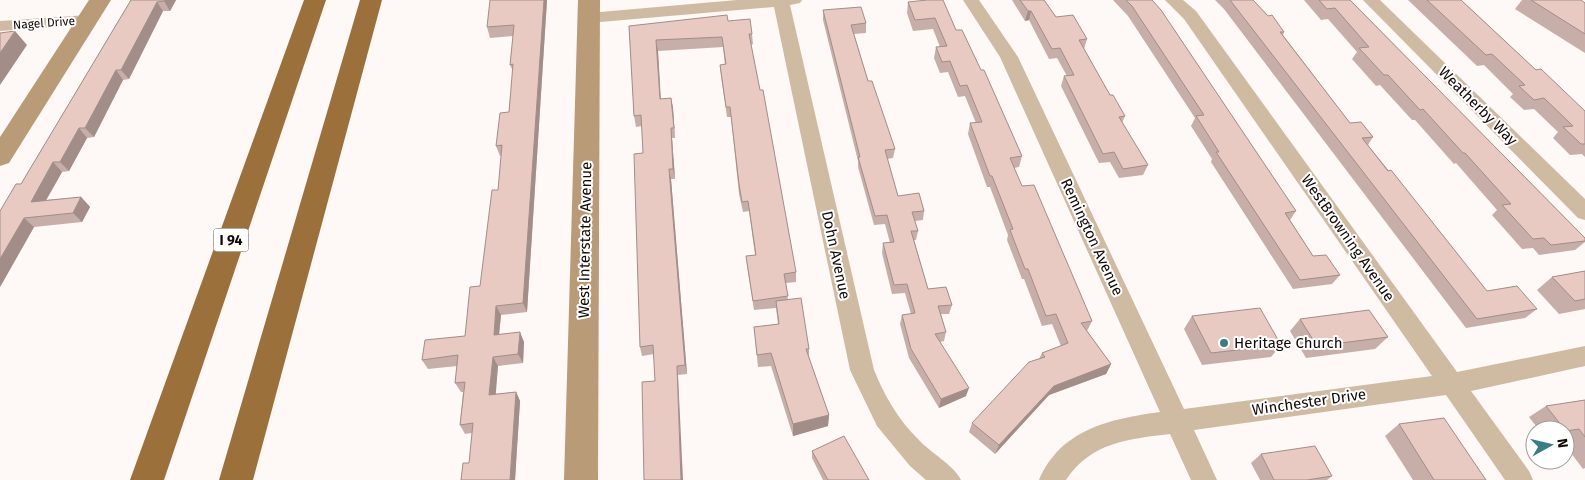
<svg xmlns="http://www.w3.org/2000/svg" width="1585" height="480" font-family="'Fira Sans',sans-serif">
<style>
.lines{fill:none;stroke-linecap:round;stroke-linejoin:round}
.street{fill:#cfbaa2;fill-rule:evenodd}
.secondary{fill:#ba9b77;fill-rule:evenodd}
.highway{fill:#9c703a;fill-rule:evenodd}
.wall{fill:#c8aea8}
.shaded-wall{fill:#a28d88}
.building{fill:#e8cac3;stroke:#a28d88}
.poi-dot{fill:#377e87;stroke:#fff;stroke-width:2}
.labels{text-anchor:middle;dominant-baseline:central;stroke-width:4;stroke-linejoin:round;paint-order:stroke}
.far-street-label{font-size:12px;fill:#120906;stroke:#fff}
.shield{fill:#fff;stroke:#595351;stroke-width:1}
.shield-label{font-size:14px;font-weight:bold;fill:#120906}
.street-label{font-size:15px;fill:#120906;stroke:#fff}
.poi-label{font-size:15px;fill:#120906;stroke:#fff;text-anchor:start}
</style>
<rect width="100%" height="100%" fill="#fef8f6"/>
<g class="lines">
<g class="street">
<path d="M737 0H802L800 3 790 5 874 370C884 395 898 419 917 438 929 452 954 465 961 480H926L910 466 877 426 850 370 774 7 589 23 583 22 581 18 583 14 589 13Z"/>
<path d="M963 0H979L1018 57 1184 409 1432 376 1184 19 1165 0H1183L1196 11 1457 372 1585 346V366L1471 391 1529 471 1533 480H1505L1446 395 1194 430 1217 480H1191L1170 434C1129 439 1091 442 1066 480H1039C1061 429 1110 419 1160 412L1000 57Z"/>
<polygon points="1363,0 1380,0 1585,199 1585,220 1578,218"/>
<polygon points="88,15 94,16 96,20 94,24 0,31 0,21"/>
</g>
<g class="secondary">
<polygon points="89,0 111,0 9,163 0,166 0,137"/>
<polygon points="578,0 600,0 598,480 564,480"/>
</g>
<g class="highway">
<polygon points="304,0 326,0 164,480 130,480"/>
<polygon points="360,0 382,0 253,480 219,480"/>
</g>
</g>
<g class="wall">
<polygon points="131,0 176,0 170,11 163,11 129,79 123,80 94,137 87,138 69,171 62,172 46,200 81,197 90,207 82,222 34,227 0,287 0,211 21,184"/>
<polygon points="547,0 527,312 501,315 499,334 524,342 523,363 498,366 495,394 516,392 520,401 515,480 461,480 469,463 472,433 465,434 460,425 463,392 461,392 455,383 457,366 428,369 422,360 465,336 480,286 498,190 501,156 500,156 496,146 509,112 513,71 510,65 513,36 490,38 487,27"/>
<polygon points="1012,0 1044,0 1056,17 1087,39 1084,49 1110,95 1125,116 1122,123 1148,165 1143,175 1119,178 1110,162 1099,163 1061,86 1064,76 1067,76 1057,58 1049,59 1029,20 1025,21"/>
<polygon points="1113,0 1152,0 1296,211 1290,220 1313,256 1340,275 1332,284 1293,289 1211,162 1212,159 1191,126 1195,118 1128,16"/>
<polygon points="1215,0 1253,0 1284,32 1283,35 1350,123 1373,137 1368,145 1487,291 1537,309 1525,318 1466,328 1224,9"/>
<polygon points="1304,0 1350,0 1585,238 1585,242 1575,250 1539,255 1533,248 1522,249 1492,215 1497,210 1456,163 1454,164 1415,120 1412,120 1380,85 1376,86 1352,59 1357,52 1328,19 1321,20"/>
<polygon points="1408,0 1461,0 1536,70 1585,111 1585,157 1582,154 1570,155 1553,138 1558,132 1534,109 1524,110 1510,97 1513,94 1484,65 1477,66"/>
<polygon points="1522,0 1581,0 1585,3 1585,53 1515,9"/>
<polygon points="908,2 956,30 981,70 1022,156 1019,167 1014,168 1022,186 1092,321 1087,331 1111,364 1106,374 1049,395 995,454 969,432 972,423 1039,359 1042,353 1061,346 1052,324 1042,326 1024,279 1022,279 1007,240 1008,235 990,187 987,187 968,134 970,123 976,123 965,96 958,97 948,72 940,73 934,58 936,47 940,47 933,29 913,31 907,13"/>
<polygon points="823,10 866,23 866,33 854,34 868,81 895,149 893,158 887,159 898,196 924,211 923,220 915,221 918,231 916,240 914,240 928,289 952,305 949,314 941,314 946,332 944,341 940,342 966,396 939,408 909,358 900,324 902,315 911,314 905,293 892,294 882,253 883,243 890,243 885,224 874,225 858,167 858,161 823,20"/>
<polygon points="728,21 752,34 753,44 751,45 796,272 796,282 786,283 788,300 809,349 809,358 829,415 828,426 793,436 771,366 758,367 754,327 778,324 776,308 754,310 747,266 746,256 755,255 749,211 743,212 739,194 731,117 727,117 721,76 720,65 725,65 723,47 658,51 661,99 671,98 673,108 675,138 672,138 675,179 671,179 687,374 678,375 655,381 654,354 642,356 640,347 643,153 642,126 636,127 634,116 629,26"/>
<polygon points="1585,271 1585,309 1559,314 1537,290 1552,277"/>
<polygon points="1192,316 1281,345 1271,357 1202,365 1184,329"/>
<polygon points="1300,319 1388,337 1375,349 1306,358 1290,331"/>
<polygon points="1585,400 1585,468 1583,469 1565,445 1565,430 1539,430 1529,417 1546,406"/>
<polygon points="1399,424 1486,480 1413,480 1385,436"/>
<polygon points="812,451 869,480 823,480 812,458"/>
<polygon points="1261,454 1332,476 1327,480 1260,480 1251,463"/>
</g>
<g class="shaded-wall">
<polygon points="165,0 176,0 170,11 164,1"/>
<polygon points="544,0 547,0 527,312 523,303"/>
<polygon points="157,2 163,11 129,79 121,70"/>
<polygon points="1028,11 1031,11 1029,20 1025,21"/>
<polygon points="15,31 27,45 0,85 0,53"/>
<polygon points="656,40 658,51 661,109 660,99"/>
<polygon points="116,70 123,80 94,137 85,128"/>
<polygon points="671,98 673,108 675,138"/>
<polygon points="79,128 87,138 69,171 60,162"/>
<polygon points="671,128 672,138 675,179 673,169"/>
<polygon points="53,162 62,172 40,211 31,202"/>
<polygon points="669,169 671,179 687,374 685,365"/>
<polygon points="81,197 90,207 82,222 73,213"/>
<polygon points="24,218 34,227 0,287 0,259"/>
<polygon points="496,306 501,315 498,345 494,335"/>
<polygon points="520,332 524,342 523,363 518,354"/>
<polygon points="493,357 498,366 495,404 489,395"/>
<polygon points="1111,364 1106,374 1049,395 995,454 999,445 1054,386"/>
<polygon points="677,366 678,375 683,480 681,480"/>
<polygon points="969,388 966,396 939,408 941,399"/>
<polygon points="516,392 520,401 515,480 510,480"/>
<polygon points="829,415 828,426 793,436 793,424"/>
</g>
<g class="building">
<polygon points="131,0 165,0 164,1 157,2 121,70 116,70 85,128 79,128 60,162 53,162 31,202 81,197 73,213 24,218 0,259 0,211 16,184 21,184"/>
<polygon points="490,0 544,0 523,303 496,306 494,335 520,332 518,354 493,357 489,395 516,392 510,480 461,480 463,463 469,463 473,423 460,425 465,382 455,383 458,355 422,360 425,340 465,336 470,287 480,286 492,190 498,190 502,145 496,146 500,113 509,112 513,64 510,65 514,25 487,27"/>
<polygon points="927,0 943,0 956,30 962,30 981,70 984,70 1022,156 1010,158 1022,186 1034,185 1092,321 1081,323 1111,364 1054,386 999,445 972,423 1029,362 1045,357 1042,353 1068,343 1056,314 1046,316 1028,269 1025,269 1010,230 1013,229 992,176 990,176 970,123 982,122 967,85 960,86 950,61 942,62 936,47 947,46 935,18 915,20 908,2"/>
<polygon points="1020,0 1044,0 1056,17 1073,15 1087,39 1079,40 1110,95 1113,95 1125,116 1119,117 1148,165 1123,169 1114,152 1103,154 1064,76 1074,75 1060,48 1052,49 1031,11 1028,11"/>
<polygon points="1126,0 1152,0 1161,10 1296,211 1285,213 1313,256 1326,255 1340,275 1300,280 1216,152 1219,152 1196,116 1204,115 1132,6"/>
<polygon points="1230,0 1253,0 1268,16 1272,15 1284,32 1280,32 1350,123 1361,122 1373,137 1362,138 1388,171 1391,170 1487,291 1517,286 1537,309 1477,319"/>
<polygon points="1319,0 1350,0 1585,238 1585,241 1551,245 1544,238 1533,239 1502,205 1511,204 1465,153 1463,153 1423,109 1420,110 1388,75 1384,75 1359,48 1369,47 1335,8 1327,9"/>
<polygon points="1427,0 1461,0 1536,70 1541,69 1585,111 1585,144 1581,144 1563,127 1573,126 1544,98 1534,100 1519,86 1525,85 1492,54 1486,55"/>
<polygon points="1531,0 1581,0 1585,3 1585,34"/>
<polygon points="861,7 866,23 851,25 868,81 872,81 895,149 885,150 898,196 919,193 924,211 912,212 918,231 911,231 928,289 946,287 952,305 938,306 946,332 935,334 969,388 941,399 911,349 902,315 915,313 907,284 894,285 883,243 894,242 887,215 875,216 858,157 860,157 823,10"/>
<polygon points="727,15 728,21 750,19 752,34 749,34 760,90 763,90 796,272 784,274 788,296 753,301 746,256 756,255 748,201 742,202 739,184 730,107 726,107 720,65 726,64 722,37 656,40 660,99 671,98 674,128 671,128 673,169 669,169 685,365 677,366 681,480 644,480 642,382 655,381 653,345 640,347 634,154 643,153 641,115 634,116 629,26"/>
<polygon points="15,31 0,53 0,33"/>
<polygon points="1585,271 1585,299 1575,301 1552,277"/>
<polygon points="801,298 809,349 806,349 829,415 793,424 771,353 757,355 754,327 779,324 776,301"/>
<polygon points="1260,308 1281,345 1211,353 1192,316"/>
<polygon points="1369,310 1388,337 1317,346 1300,319"/>
<polygon points="1585,400 1585,437 1579,429 1566,431 1546,406"/>
<polygon points="1444,418 1486,480 1434,480 1399,424"/>
<polygon points="844,436 869,480 828,480 812,451"/>
<polygon points="1315,446 1332,476 1307,480 1274,480 1261,454"/>
</g>
<circle class="poi-dot" cx="1224" cy="343" r="5"/>
<g class="labels">
<g class="far-street-label">
<text transform="translate(44 23) rotate(-4)">Nagel Drive</text>
</g>
<rect class="shield" x="213.5" y="228.5" width="35" height="23" rx="4"/>
<g class="shield-label">
<text x="231" y="240">I 94</text>
</g>
<g class="street-label">
<text transform="translate(1478 106) rotate(45)">Weatherby Way</text>
<text transform="translate(1092 237) rotate(65)">Remington Avenue</text>
<text transform="translate(1348 238) rotate(55)">WestBrowning Avenue</text>
<text transform="translate(585 240) rotate(-89)">West Interstate Avenue</text>
<text transform="translate(836 255) rotate(78)">Dohn Avenue</text>
<text transform="translate(1309 402) rotate(-8)">Winchester Drive</text>
</g>
<g class="poi-label">
<text x="1234" y="343">Heritage Church</text>
</g>
</g>
<g transform="translate(1550 445) rotate(82)"><circle r="24" fill="#ffffff" stroke="#a09d9b"/>
<path d="M0-4L9 19L0 12L-9 19Z" fill="#377e87"/>
<text y="-8" font-size="14" font-weight="bold" text-anchor="middle" fill="#120906">N</text>
</g>
</svg>
